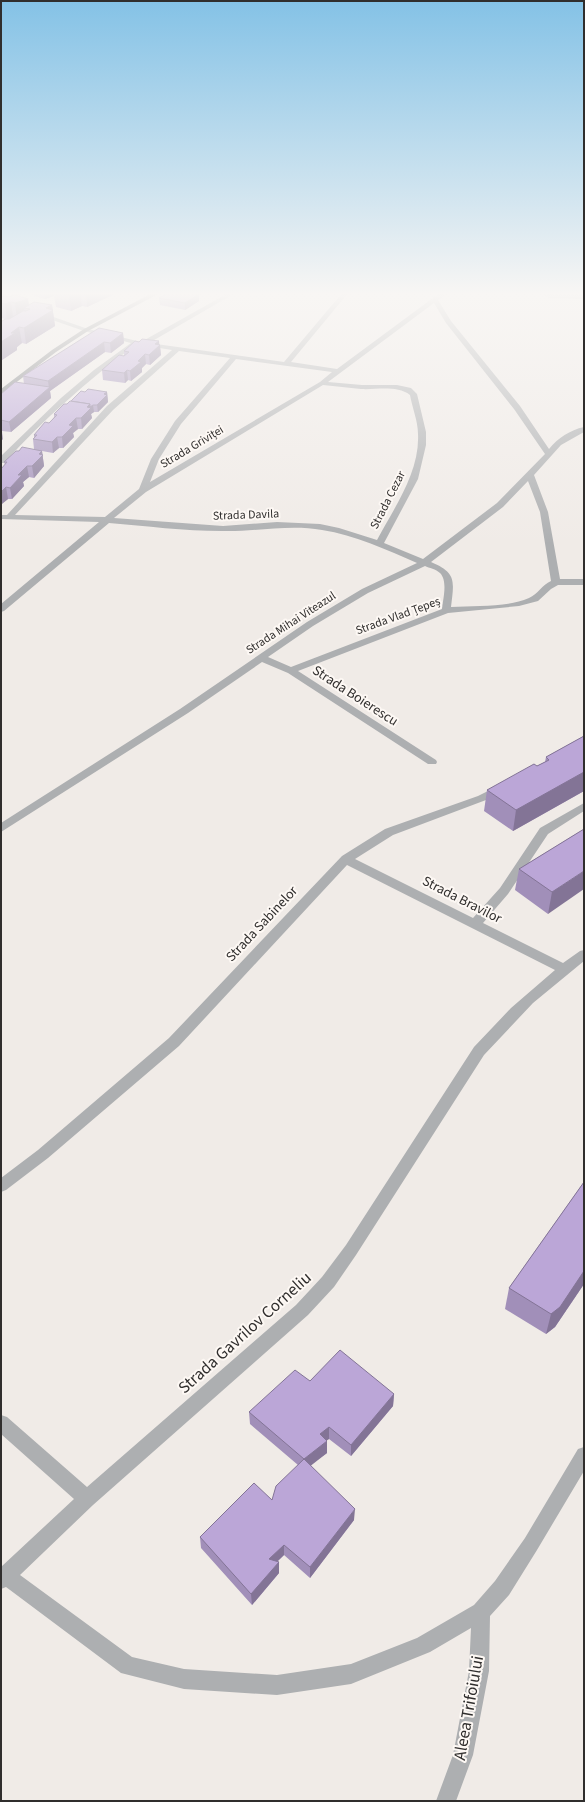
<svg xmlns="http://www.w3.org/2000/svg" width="585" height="1802" font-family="'Source Sans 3',sans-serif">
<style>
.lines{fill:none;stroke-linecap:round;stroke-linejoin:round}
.minor{fill:#adafb1;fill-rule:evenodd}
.major{fill:#797c7f;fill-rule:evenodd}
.wall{fill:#a18fb9}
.shaded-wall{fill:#837496}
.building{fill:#bba6d7;stroke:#837496}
.labels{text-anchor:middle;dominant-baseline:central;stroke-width:4;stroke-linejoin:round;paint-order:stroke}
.far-street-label{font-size:12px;fill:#302e2d;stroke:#fdf8f4}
.street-label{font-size:14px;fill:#302e2d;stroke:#fdf8f4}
.near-street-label{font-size:17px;fill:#302e2d;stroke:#fdf8f4}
</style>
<rect width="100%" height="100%" fill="#f0ebe7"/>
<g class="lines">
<g class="minor">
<polygon points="18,292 26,292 14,299 21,305 21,307 17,307 9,301 4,303 1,301 5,298 1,297 1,293 10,296"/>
<path d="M230 292H237L149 343 284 362 343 292H349L291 362 337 369 441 292H448L438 300 451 321 520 406 549 449C558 438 570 430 584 427V432L561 445 534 475 548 512 560 579H584V585H558L551 589 538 601 519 606 448 613 298 671 436 760 437 762 436 764H428L288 673 262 662 188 713 1 832V823L180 709 307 622 362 589 417 563C387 550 355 535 322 530 289 524 255 532 222 531 184 531 146 526 109 523L4 611 1 612V604L99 522 1 519V515H7L107 406 172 350 135 344 134 346C87 381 44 419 4 463H1V456L61 398 94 370 131 343 84 331 38 315V313H42L88 329 141 342ZM434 303 446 323 514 409 545 454 497 503 423 559 384 543 418 479 426 445V432L417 394 411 388 397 385H362L328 382ZM179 351 230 358 175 421 151 459 139 489 105 517 15 515 113 410ZM236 359 332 372 320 382 150 482 159 459 181 424ZM323 385C336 386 348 388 361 389 376 390 397 385 410 395 412 407 418 421 418 434 420 472 394 508 377 540L339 528 320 524 277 522 223 526 114 518 146 492ZM528 481 540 512 551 581C542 585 538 594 529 598 505 608 476 605 451 607 454 581 457 573 431 562L503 507ZM425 566C429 568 436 569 440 573 448 581 443 599 442 609L291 667 268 657 313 626 368 593Z"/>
<polygon points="539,292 546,292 550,294 584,295 584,299 549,298"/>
<polygon points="500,785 504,786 505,788 504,790 486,800 393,835 355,859 473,918 500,888 540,828 584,803 584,811 548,834 508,894 483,923 563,963 580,951 584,950 584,961 533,1003 484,1055 356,1255 334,1287 308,1315 93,1505 20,1575 132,1657 184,1669 277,1675 351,1664 417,1638 474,1605 495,1581 525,1538 578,1449 584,1447 584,1471 537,1550 509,1595 490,1616 489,1671 473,1755 456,1801 436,1801 453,1755 469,1671 471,1628 430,1652 351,1684 277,1695 184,1689 121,1673 6,1587 1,1589 1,1567 74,1499 1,1434 1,1415 7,1417 87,1487 296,1305 322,1277 346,1245 474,1047 511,1008 555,970 347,865 179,1046 48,1158 6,1190 1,1192 1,1178 38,1150 169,1038 342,856 385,829 478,796"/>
</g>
<polygon class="major" points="154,292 162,292 88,331 56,352 1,394 1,389 52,350 84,329"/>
</g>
<g class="wall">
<polygon points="33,292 119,292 87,307 82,306 71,311 56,307 54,296 45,299 34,296"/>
<polygon points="199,294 199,301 185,310 160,305 159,298"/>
<polygon points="1,296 28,299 29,305 52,305 55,326 26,344 22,343 17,347 17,350 2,360 1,359 1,322 5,319 1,318"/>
<polygon points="123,333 124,343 111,353 105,352 50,391 51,398 11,432 2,431 3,439 1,441 1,394 24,384 23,376"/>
<polygon points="159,341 161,355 150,365 146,364 142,368 142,372 131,381 128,380 125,383 103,380 102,370 124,355 124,351 139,342"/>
<polygon points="107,392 108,402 98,412 94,412 91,414 92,418 82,429 78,429 73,433 74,437 63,448 59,448 53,453 42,451 44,466 34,478 29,477 23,482 24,486 12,499 8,499 1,504 1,469 5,465 4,462 19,451 34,449 33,439 34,438 34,435 49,423 54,417 54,414 67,404"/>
<polygon points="584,736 584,791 513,831 484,811 487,790 545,762 546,757"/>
<polygon points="584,829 548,914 515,890 519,869"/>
<polygon points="584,1182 584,1284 555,1327 546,1334 505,1309 509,1288"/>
<polygon points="310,1381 394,1394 393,1406 351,1456 329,1439 326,1440 327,1441 327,1453 310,1465 354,1520 310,1578 284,1555 277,1562 279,1562 279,1573 252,1605 201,1548 200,1537 272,1500 298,1465 250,1424 249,1412"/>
</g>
<g class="shaded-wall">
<polygon points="44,292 54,292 54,296 45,299"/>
<polygon points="76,292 80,292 82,306 71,311 69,295"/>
<polygon points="86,292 119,292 87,307"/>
<polygon points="199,294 199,301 185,310 185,303"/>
<polygon points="28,299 29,309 24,308 25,316 17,319 15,303"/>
<polygon points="11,302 13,318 7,320 5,304"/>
<polygon points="52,305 55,326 26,344 24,328 46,308"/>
<polygon points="19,327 22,343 17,347 17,350 2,360 1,350 1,342 11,333"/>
<polygon points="123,333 124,343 111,353 110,343"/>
<polygon points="159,341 159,346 160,345 161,355 150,365 149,355 155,344"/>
<polygon points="104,342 105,352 50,391 51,398 11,432 9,422 49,388 48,381"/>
<polygon points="145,354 146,364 142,368 142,372 131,381 130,371 138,361"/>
<polygon points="127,370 128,380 125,383 124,373"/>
<polygon points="107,392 108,402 98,412 97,405 104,394"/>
<polygon points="90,404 93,405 94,412 91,414 92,418 82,429 81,418 87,407"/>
<polygon points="76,418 78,429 73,433 74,437 63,448 62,437 69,425"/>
<polygon points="1,428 3,439 1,441"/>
<polygon points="57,437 59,448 53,453 52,442"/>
<polygon points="42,451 44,466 34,478 32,466 39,454"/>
<polygon points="27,466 29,477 23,482 24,486 12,499 10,488 18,475"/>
<polygon points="6,487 8,499 2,504 1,492"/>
<polygon points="584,772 584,791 513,831 516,810"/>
<polygon points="584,871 584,889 548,914 552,892"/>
<polygon points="584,1271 584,1284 555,1327 546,1334 551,1314"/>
<polygon points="394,1394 393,1406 351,1456 351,1445"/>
<polygon points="329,1427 329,1439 320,1445 320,1434"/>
<polygon points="327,1441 327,1453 304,1471 304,1459"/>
<polygon points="355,1509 354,1520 310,1578 310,1567"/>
<polygon points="284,1545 284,1555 269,1569 269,1559"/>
<polygon points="279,1562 279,1573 252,1605 251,1594"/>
</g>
<g class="building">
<polygon points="57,292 76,292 69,295"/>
<polygon points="170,292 187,292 199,294 185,303 159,298"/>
<polygon points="15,295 28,299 15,303 11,302 5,304 1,303 1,296 9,297"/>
<polygon points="34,302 52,305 46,308 53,310 24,328 19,327 11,333 15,333 1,342 1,322 5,319 9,319 23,311 26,311 30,309 24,308"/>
<polygon points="99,328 123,333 110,343 104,342 48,381 23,376"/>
<polygon points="142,339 159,341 155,344 160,345 149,355 145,354 138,361 141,362 130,371 127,370 124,373 102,370 119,355 124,356 129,352 124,351 135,341 139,342"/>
<polygon points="15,382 50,387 9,422 1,420 1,394"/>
<polygon points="88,389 107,392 104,394 107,395 97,405 93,405 90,407 90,404 71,401 81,391 85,392"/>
<polygon points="70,401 90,404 87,407 91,408 81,418 76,418 69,425 73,426 62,437 57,437 52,442 33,439 37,435 34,435 45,422 49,423 57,415 54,414 64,404 67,404"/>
<polygon points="22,447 42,451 39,454 43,455 32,466 27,466 18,475 22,475 10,488 6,487 1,492 1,469 7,462 4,462 16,451 19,451"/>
<polygon points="584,736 584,772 516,810 487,790 534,764 537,766 549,760 546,757"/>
<polygon points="584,829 584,871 552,892 519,869"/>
<polygon points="584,1182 584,1271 560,1307 551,1314 509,1288"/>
<polygon points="340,1350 394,1394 351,1445 329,1427 320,1434 327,1441 304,1459 355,1509 310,1567 284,1545 269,1559 279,1562 251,1594 200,1537 254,1483 272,1500 276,1486 304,1459 249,1412 295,1370 310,1381"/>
</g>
<linearGradient id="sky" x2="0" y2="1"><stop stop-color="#84c2e6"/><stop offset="0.54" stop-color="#f8f6f4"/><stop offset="1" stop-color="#f8f6f4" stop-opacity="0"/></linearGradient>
<rect width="585" height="544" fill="url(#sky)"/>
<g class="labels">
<g class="far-street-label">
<text transform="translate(192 447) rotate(-31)">Strada Griviței</text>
<text transform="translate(388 500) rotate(-63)">Strada Cezar</text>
<text transform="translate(246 515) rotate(-2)">Strada Davila</text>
<text transform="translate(398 616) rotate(-20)">Strada Vlad Țepeș</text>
<text transform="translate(291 623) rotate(-33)">Strada Mihai Viteazul</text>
</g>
<g class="street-label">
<text transform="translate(355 696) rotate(33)">Strada Boierescu</text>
<text transform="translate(462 900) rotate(27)">Strada Bravilor</text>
<text transform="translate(262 924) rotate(-47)">Strada Sabinelor</text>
</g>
<g class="near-street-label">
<text transform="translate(245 1333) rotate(-42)">Strada Gavrilov Corneliu</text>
<text transform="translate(469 1708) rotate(-80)">Aleea Trifoiului</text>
</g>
</g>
<rect width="585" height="1802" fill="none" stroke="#302e2d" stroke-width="4"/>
</svg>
